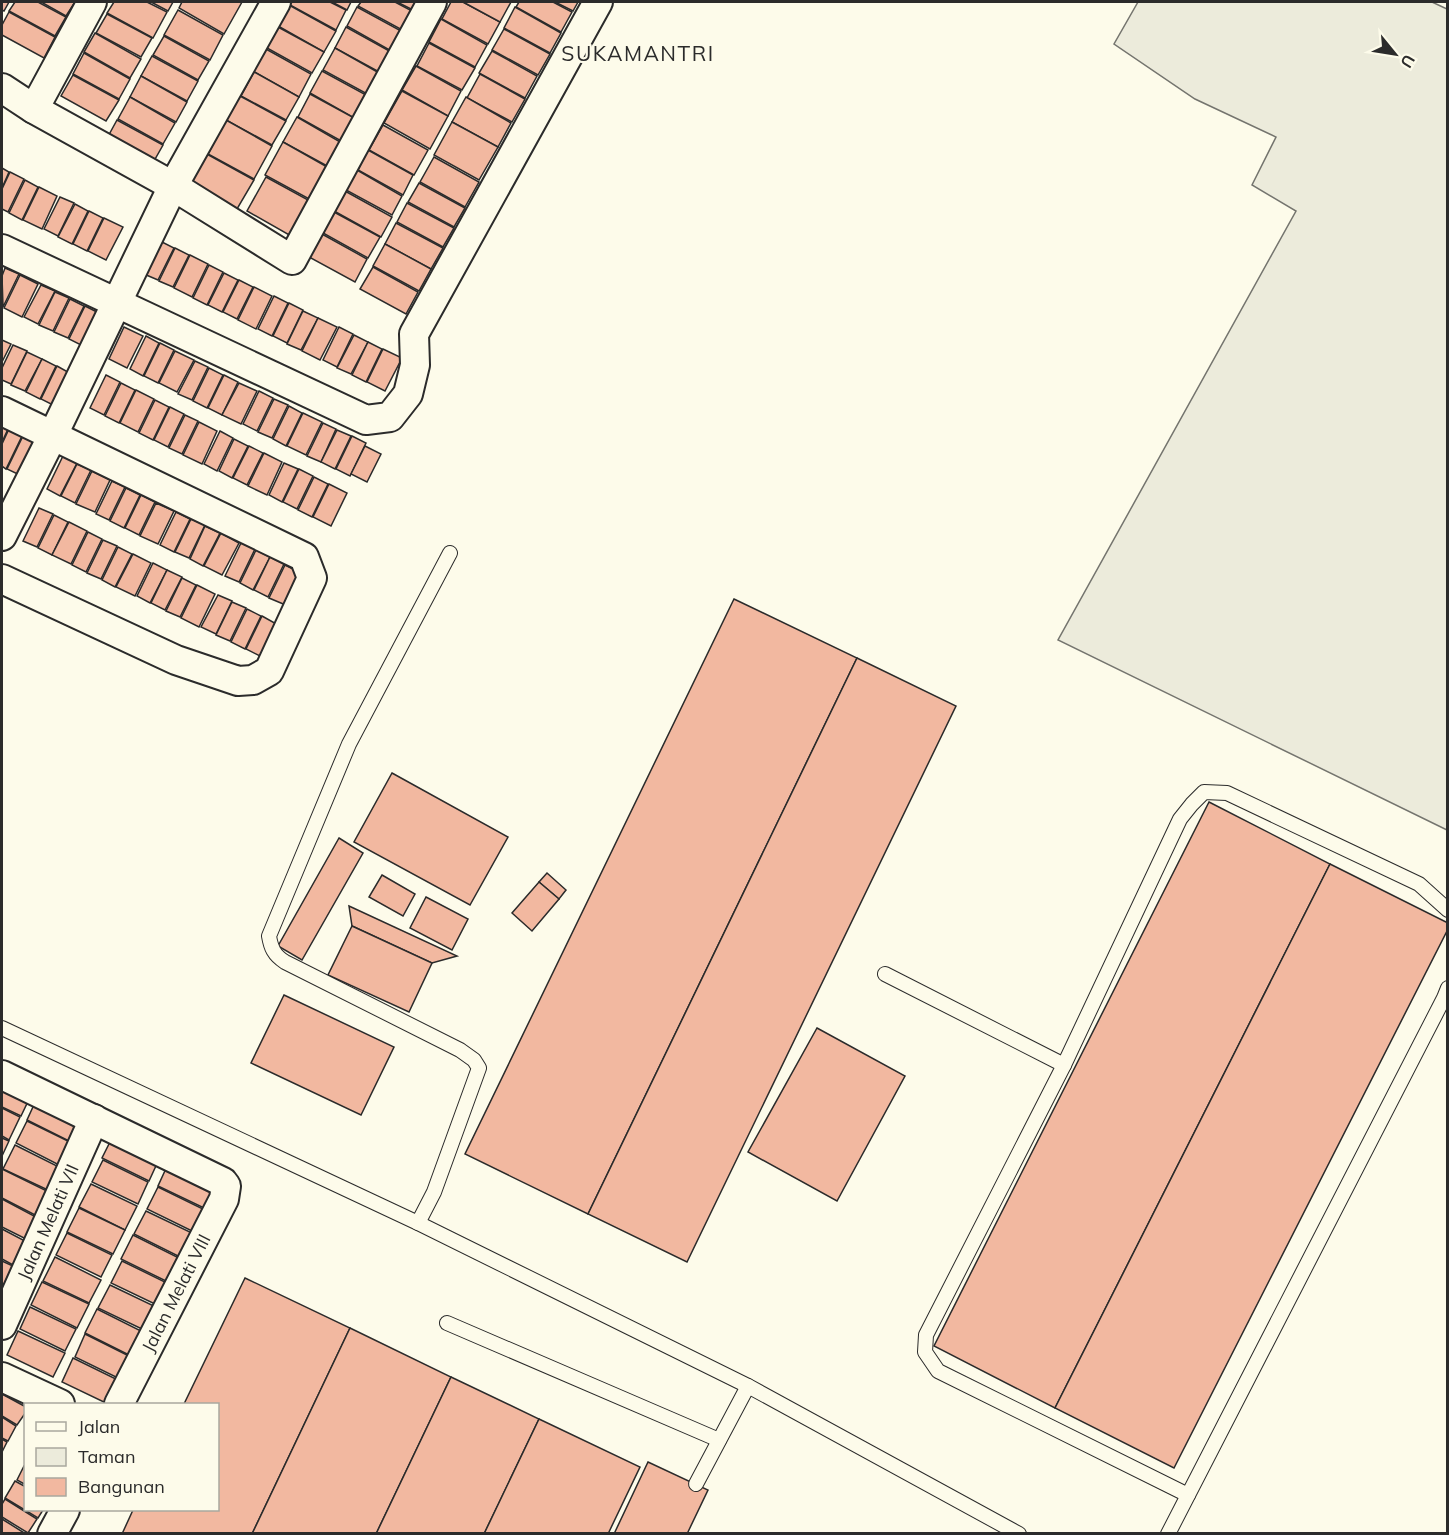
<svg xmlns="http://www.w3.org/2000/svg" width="1449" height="1535" font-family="Mulish,sans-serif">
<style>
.green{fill:#ecebdb;stroke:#74746e;stroke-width:1.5}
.building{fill:#f2b8a0;stroke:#2b2b2b;stroke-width:1.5}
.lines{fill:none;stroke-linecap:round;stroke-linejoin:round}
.service-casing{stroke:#2b2b2b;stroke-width:16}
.minor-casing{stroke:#2b2b2b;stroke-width:32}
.service{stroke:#fdfbea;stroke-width:14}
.minor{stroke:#fdfbea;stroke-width:28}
.labels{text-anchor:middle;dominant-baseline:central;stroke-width:4.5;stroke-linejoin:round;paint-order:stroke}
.street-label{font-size:18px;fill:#2b2b2b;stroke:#fdfbea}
.quarter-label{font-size:21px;letter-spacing:1.5px;fill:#2b2b2b;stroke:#fdfbea}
</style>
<rect width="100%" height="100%" fill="#fdfbea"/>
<polygon class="green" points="1138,2 1432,2 1447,9 1447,830 1058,640 1296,211 1252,185 1276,137 1195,99 1114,44"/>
<g class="building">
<polygon points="2,2 9,2 4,11 2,10"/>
<polygon points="15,2 38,2 66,17 55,36 9,11"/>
<polygon points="41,2 75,2 66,16"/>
<polygon points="114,2 147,2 167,12 153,38 107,13"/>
<polygon points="151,2 173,2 168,11"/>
<polygon points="182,2 242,2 224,34 179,8"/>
<polygon points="292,2 330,2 346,10 336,30 290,5"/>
<polygon points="332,2 351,2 347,10"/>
<polygon points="361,2 395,2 414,12 404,31 358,6"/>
<polygon points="397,2 420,2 415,11"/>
<polygon points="451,2 463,2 500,22 488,44 442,19"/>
<polygon points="463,2 511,2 500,22"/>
<polygon points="519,2 553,2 572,12 561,32 516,7"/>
<polygon points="555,2 578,2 573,11"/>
<polygon points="289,5 336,31 324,52 278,26"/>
<polygon points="357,7 403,32 393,52 347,26"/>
<polygon points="515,7 561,33 550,53 504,28"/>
<polygon points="178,10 223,35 210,60 164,35"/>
<polygon points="9,12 55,37 44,58 2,35 2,25"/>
<polygon points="107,14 152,38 141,57 96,33"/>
<polygon points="441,19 487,45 475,67 429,42"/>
<polygon points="278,27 324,52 312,73 267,48"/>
<polygon points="346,27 393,53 381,73 335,48"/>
<polygon points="504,29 550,54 538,75 492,50"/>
<polygon points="95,33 141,59 130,78 84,52"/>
<polygon points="164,36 209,61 198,80 153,55"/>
<polygon points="429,43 475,68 462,90 417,66"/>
<polygon points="335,48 381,74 369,95 323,70"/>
<polygon points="266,49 311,74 299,97 253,71"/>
<polygon points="492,51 537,76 525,98 479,73"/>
<polygon points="84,53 130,79 119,99 73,74"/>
<polygon points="152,56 198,81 187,101 141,76"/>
<polygon points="416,66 461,91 448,116 402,90"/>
<polygon points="322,71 368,96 356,119 310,93"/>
<polygon points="254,72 299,97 286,120 241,96"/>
<polygon points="480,74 525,99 512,122 467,98"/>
<polygon points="73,75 119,100 106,121 61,96"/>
<polygon points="141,76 187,102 176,122 130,97"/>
<polygon points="402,91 448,116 430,149 384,123"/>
<polygon points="310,94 356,119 343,142 298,117"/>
<polygon points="240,96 286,121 272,145 226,120"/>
<polygon points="130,97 175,123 163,144 118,119"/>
<polygon points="466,97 511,123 498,147 452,122"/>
<polygon points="297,117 342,143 329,167 283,142"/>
<polygon points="117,120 163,145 150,168 105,142"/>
<polygon points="226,120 272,146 254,179 208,154"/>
<polygon points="452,122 498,147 479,180 434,155"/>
<polygon points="383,125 428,150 414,175 369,150"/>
<polygon points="283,142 329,168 311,200 265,175"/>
<polygon points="368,150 413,175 403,195 358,170"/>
<polygon points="205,153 254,180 237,209 189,183"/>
<polygon points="434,157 479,182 465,207 420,182"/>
<polygon points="2,168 9,172 2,188"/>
<polygon points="357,170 402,196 392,215 346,190"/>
<polygon points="10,172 24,179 8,212 2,209 2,189"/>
<polygon points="266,177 310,201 291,236 247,211"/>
<polygon points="25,180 38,187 22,220 9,213"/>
<polygon points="419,183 465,208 454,227 408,202"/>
<polygon points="39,187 57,196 42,229 23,220"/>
<polygon points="345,191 392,217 381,237 334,211"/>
<polygon points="60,197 74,203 58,236 44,229"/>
<polygon points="407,203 454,228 443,247 397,222"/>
<polygon points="75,204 88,211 72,244 58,237"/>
<polygon points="89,211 103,218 87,251 73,244"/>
<polygon points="334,212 380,237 368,258 323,233"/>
<polygon points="104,218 123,227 106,260 88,251"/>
<polygon points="396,223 443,248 431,269 385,244"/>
<polygon points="322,234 367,259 355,282 309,257"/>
<polygon points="160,241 174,248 158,280 144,274"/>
<polygon points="385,244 431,269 419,291 373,266"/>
<polygon points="175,248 189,255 173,287 159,281"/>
<polygon points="190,255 208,264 192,297 174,288"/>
<polygon points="209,265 223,272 207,305 193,298"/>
<polygon points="373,267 418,292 406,314 360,289"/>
<polygon points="5,268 19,274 3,307 2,276"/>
<polygon points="224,273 238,280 222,312 208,305"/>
<polygon points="20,275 38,284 22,317 4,308"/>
<polygon points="239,280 253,287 237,319 223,312"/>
<polygon points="41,285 55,291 38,324 24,317"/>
<polygon points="254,287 272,296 256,329 238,320"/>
<polygon points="55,292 69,298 53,331 39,325"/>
<polygon points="274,296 288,303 272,336 258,329"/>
<polygon points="70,299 84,306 68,338 54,332"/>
<polygon points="289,303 303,310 287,343 273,336"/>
<polygon points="85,306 103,315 87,348 69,339"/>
<polygon points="303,311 318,318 301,350 287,344"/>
<polygon points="318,318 337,327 320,360 302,351"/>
<polygon points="124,327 143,336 127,368 109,359"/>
<polygon points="339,327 353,334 337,367 323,360"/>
<polygon points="354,335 368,342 351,374 337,368"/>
<polygon points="146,336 159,343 143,376 130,369"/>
<polygon points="2,340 11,344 2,362"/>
<polygon points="368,342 382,349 366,382 352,375"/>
<polygon points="160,343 174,350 158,383 144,376"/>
<polygon points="13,345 27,351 11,384 2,380 2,368"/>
<polygon points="383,349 402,358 385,391 367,382"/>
<polygon points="175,351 194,360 177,392 159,383"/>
<polygon points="27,352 42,359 25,391 11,385"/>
<polygon points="42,359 56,366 40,399 26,392"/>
<polygon points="195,361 208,367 192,400 178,394"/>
<polygon points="57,366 75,376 59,408 41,399"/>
<polygon points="209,368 223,375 207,408 193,401"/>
<polygon points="106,375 120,382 104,415 90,408"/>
<polygon points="224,375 238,382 222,415 208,408"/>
<polygon points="121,383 135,390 119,423 105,416"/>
<polygon points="239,383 257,391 241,424 222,415"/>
<polygon points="136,390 154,399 138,432 120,423"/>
<polygon points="259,391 273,398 257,431 243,424"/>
<polygon points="274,399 288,405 272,438 258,432"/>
<polygon points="155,400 169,407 153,440 139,433"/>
<polygon points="289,406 302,413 286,446 273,439"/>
<polygon points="170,407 184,414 168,447 154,440"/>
<polygon points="303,413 322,422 306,455 287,446"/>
<polygon points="185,415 198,421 182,454 169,448"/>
<polygon points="199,422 217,431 202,464 183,455"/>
<polygon points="323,423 336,429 321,462 307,456"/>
<polygon points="2,425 8,429 2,442"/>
<polygon points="9,429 22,436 6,469 2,466 2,444"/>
<polygon points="337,430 351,436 335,469 321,462"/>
<polygon points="220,431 233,438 217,471 204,464"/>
<polygon points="23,436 42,445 26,478 7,469"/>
<polygon points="352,436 366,443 350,476 336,469"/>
<polygon points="234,439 248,446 232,478 219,471"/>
<polygon points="249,446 263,453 247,485 233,478"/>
<polygon points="365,446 381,454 367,482 351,474"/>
<polygon points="264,453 282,462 267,495 248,486"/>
<polygon points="63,456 77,463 60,496 47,489"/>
<polygon points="284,463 298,469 282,502 269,495"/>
<polygon points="77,464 91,470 75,503 61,496"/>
<polygon points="299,469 313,476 297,509 283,502"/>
<polygon points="92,471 110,480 95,512 76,504"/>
<polygon points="314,477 328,484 312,517 298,510"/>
<polygon points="112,481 125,487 109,520 96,514"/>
<polygon points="329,484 347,493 331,526 313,517"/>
<polygon points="126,488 140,495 124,528 110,521"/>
<polygon points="141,495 155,502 139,535 125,528"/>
<polygon points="156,503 174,511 158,544 140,536"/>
<polygon points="39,508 53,514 37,547 23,541"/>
<polygon points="176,512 190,519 174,552 160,545"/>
<polygon points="54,515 68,522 52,555 38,548"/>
<polygon points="191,519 205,525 189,558 175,552"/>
<polygon points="69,522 87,531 71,564 52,555"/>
<polygon points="205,526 220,533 203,566 190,559"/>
<polygon points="88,532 102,539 86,572 72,565"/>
<polygon points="221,533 239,543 222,575 204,566"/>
<polygon points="103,540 117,546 101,579 87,573"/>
<polygon points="241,543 255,549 239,582 225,576"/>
<polygon points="118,547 132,554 115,587 102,580"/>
<polygon points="256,550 270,557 253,590 240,583"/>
<polygon points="133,554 151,563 135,596 116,587"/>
<polygon points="270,557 284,564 268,597 254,590"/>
<polygon points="153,563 167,570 150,603 137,596"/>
<polygon points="285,565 303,574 288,606 269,598"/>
<polygon points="167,570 182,577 165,610 151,603"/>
<polygon points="182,578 196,585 180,617 166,611"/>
<polygon points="197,585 215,594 199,627 181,618"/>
<polygon points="218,595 232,601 216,634 201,627"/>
<polygon points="734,599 857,658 588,1214 465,1154"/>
<polygon points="232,602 246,608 230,641 216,635"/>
<polygon points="247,609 261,616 245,649 231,642"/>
<polygon points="262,616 280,626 264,658 246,649"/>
<polygon points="857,658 956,706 687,1262 588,1214"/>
<polygon points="392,773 508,837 470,905 354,842"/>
<polygon points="1209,802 1330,864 1055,1408 934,1346"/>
<polygon points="339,838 363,853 302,960 278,946"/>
<polygon points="1330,864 1448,923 1448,929 1174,1468 1055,1408"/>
<polygon points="547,873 566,890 559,899 539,882"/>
<polygon points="382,875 415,894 403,916 369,897"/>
<polygon points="539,882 559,899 532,931 512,913"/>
<polygon points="426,897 468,919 452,950 410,928"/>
<polygon points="349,906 457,956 432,963 352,926"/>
<polygon points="352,926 432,963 409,1012 328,975"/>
<polygon points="284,995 394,1047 361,1115 251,1063"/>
<polygon points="817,1028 905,1076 837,1201 748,1152"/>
<polygon points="2,1078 32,1093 21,1116 2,1107"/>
<polygon points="38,1096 84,1118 73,1143 27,1120"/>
<polygon points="2,1108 20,1117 9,1140 2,1136"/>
<polygon points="27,1121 72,1143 61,1166 16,1143"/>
<polygon points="114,1134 160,1157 149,1181 102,1158"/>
<polygon points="2,1138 9,1141 2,1156"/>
<polygon points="15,1145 61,1168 50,1191 3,1169"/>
<polygon points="103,1160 148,1182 138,1204 92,1182"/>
<polygon points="169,1162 215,1185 204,1208 158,1186"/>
<polygon points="2,1169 49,1192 37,1216 2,1198"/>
<polygon points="91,1184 137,1206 125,1230 79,1207"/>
<polygon points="158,1187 203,1209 192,1231 147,1209"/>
<polygon points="2,1199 36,1217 26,1239 2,1227"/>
<polygon points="79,1208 125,1230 113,1254 67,1232"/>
<polygon points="146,1211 192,1233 180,1257 134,1234"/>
<polygon points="2,1229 25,1241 13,1265 2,1259"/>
<polygon points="67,1233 112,1255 101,1277 56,1255"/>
<polygon points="133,1235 179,1258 168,1282 121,1259"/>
<polygon points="55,1257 101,1280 89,1303 43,1281"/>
<polygon points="2,1261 13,1266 2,1288"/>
<polygon points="122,1261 167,1283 157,1305 111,1283"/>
<polygon points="245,1278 350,1328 252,1534 122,1534 133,1510 218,1510 218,1404 184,1404"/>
<polygon points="42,1282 89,1304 77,1328 31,1305"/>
<polygon points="110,1285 156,1307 144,1330 98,1308"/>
<polygon points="30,1307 76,1329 65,1351 20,1329"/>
<polygon points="97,1309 143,1332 131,1356 85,1333"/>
<polygon points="350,1328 451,1377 376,1534 252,1534"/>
<polygon points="18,1331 65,1353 53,1377 7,1355"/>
<polygon points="85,1334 131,1357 120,1379 75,1357"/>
<polygon points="73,1358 120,1381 108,1404 62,1382"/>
<polygon points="451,1377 539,1419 484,1534 376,1534"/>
<polygon points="2,1394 26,1407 26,1412 17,1425 2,1416"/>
<polygon points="2,1417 16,1426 8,1441 2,1438"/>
<polygon points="539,1419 640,1467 608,1534 484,1534"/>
<polygon points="2,1439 7,1442 2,1452"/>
<polygon points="648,1462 708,1490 687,1534 614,1534"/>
<polygon points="24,1466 26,1467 26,1485 17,1480"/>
<polygon points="15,1481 26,1487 26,1510 43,1510 38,1518 5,1498"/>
<polygon points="5,1499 37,1519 28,1533 2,1517 2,1504"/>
<polygon points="2,1519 26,1534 2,1534"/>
</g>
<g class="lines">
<g class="service-casing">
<g id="service">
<polyline points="885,974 1064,1065"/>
<polyline points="2,1028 418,1223 748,1386 1019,1534"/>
<path d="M418 1223 434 1192 479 1068 474 1060 460 1050 285 962C274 955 271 948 269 936L349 744 450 553"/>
<polyline points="447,1323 719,1440"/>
<polyline points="696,1484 748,1386"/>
<polyline points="1188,1495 938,1371 925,1352 926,1335 1064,1065 1180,819 1192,804 1204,792 1227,793 1419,884 1448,910"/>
<polyline points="1168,1534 1444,998 1448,988"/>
</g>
</g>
<g class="minor-casing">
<g id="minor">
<polyline points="2,88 34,109 173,186 292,260 432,2"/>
<polyline points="34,109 92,2"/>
<polyline points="2,249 366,420 390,417 408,394 415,365 414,334 598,2"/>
<polyline points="2,411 304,557 312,578 269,671 253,680 238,681 176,660 2,579"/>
<polyline points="2,536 53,435 173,186 276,2"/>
<polyline points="2,1075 223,1182 226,1186 224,1199 119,1404"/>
<polyline points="2,1325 94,1119"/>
<polyline points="2,1377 60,1404"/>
<polyline points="52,1534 65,1510"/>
</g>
</g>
<use href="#service" class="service"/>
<use href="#minor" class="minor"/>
</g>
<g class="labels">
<g class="street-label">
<text transform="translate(48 1222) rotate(-66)">Jalan Melati VII</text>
<text transform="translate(176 1293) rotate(-63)">Jalan Melati VIII</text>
</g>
<g class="quarter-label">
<text x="638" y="53">SUKAMANTRI</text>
</g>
</g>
<rect width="1449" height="1535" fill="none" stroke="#2b2b2b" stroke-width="6"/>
<rect x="24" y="1403" width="195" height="108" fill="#fdfbea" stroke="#a9a89e" stroke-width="1.5"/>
<rect x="36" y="1422" width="30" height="9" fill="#fdfbea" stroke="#a9a89e" stroke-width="1.5"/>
<text x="78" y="1433" font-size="18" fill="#2b2b2b">Jalan</text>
<rect x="36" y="1448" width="30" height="18" fill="#ecebdb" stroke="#a9a89e" stroke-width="1.5"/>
<text x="78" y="1463" font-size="18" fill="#2b2b2b">Taman</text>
<rect x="36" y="1478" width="30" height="18" fill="#f2b8a0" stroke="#a9a89e" stroke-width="1.5"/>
<text x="78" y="1493" font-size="18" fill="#2b2b2b">Bangunan</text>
<g transform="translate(1395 54) rotate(120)" stroke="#fdfbea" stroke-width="4.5" paint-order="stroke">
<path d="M0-4.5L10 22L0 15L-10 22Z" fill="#2b2b2b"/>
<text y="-9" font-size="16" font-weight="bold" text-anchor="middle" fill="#2b2b2b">U</text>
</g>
</svg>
